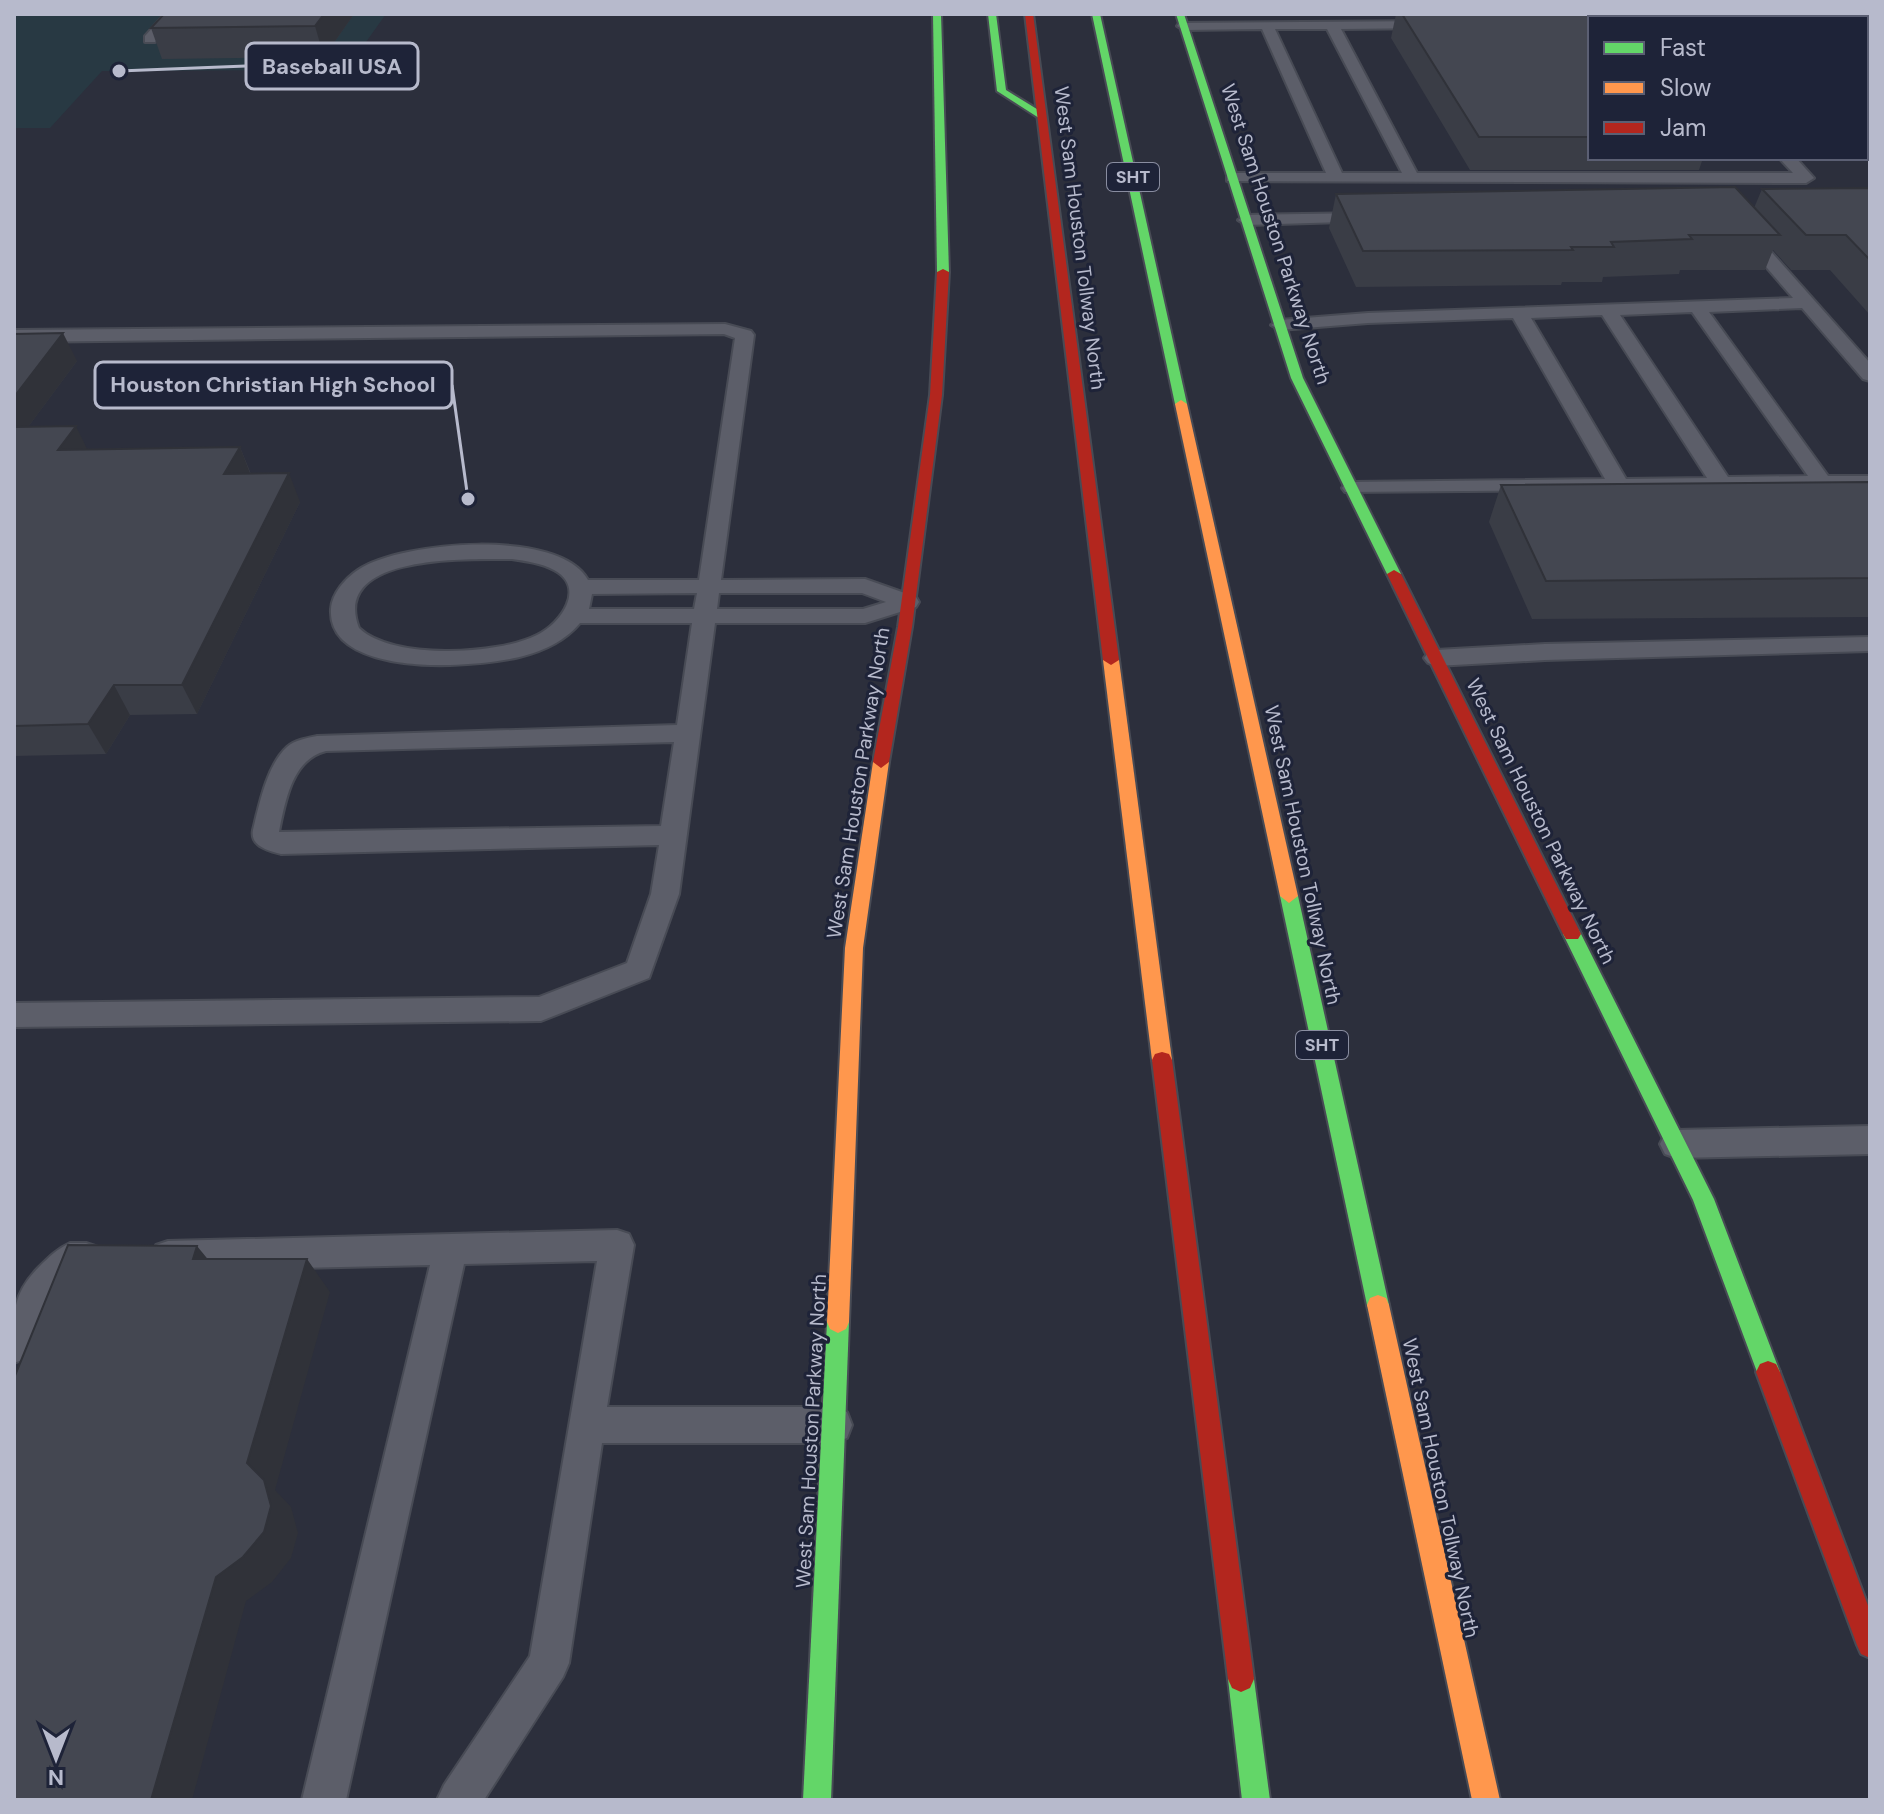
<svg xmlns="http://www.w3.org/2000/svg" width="1884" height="1814" font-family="'DM Sans',sans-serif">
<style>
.green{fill:#283943}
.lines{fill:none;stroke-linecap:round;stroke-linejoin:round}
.lane-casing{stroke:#484b55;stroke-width:4}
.fast-casing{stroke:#484b55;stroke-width:4}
.slow-casing{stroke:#484b55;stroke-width:4}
.jam-casing{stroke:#484b55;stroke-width:4}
.lane{fill:#5c5e69;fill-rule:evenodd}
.fast{fill:#63d668;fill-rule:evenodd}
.slow{fill:#ff974d;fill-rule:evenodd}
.jam{fill:#b3261e;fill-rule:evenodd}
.wall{fill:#3a3d46}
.shaded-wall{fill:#303239}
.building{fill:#444751;stroke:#303239;stroke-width:2}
.labels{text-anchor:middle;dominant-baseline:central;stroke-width:6;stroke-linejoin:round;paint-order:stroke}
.shield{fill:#1e2338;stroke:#898da0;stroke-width:2}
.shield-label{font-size:18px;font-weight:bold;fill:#b7bacc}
.street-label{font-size:20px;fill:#b7bacc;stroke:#1e2338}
.leader{fill:none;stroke:#b7bacc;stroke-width:3}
.callout-dot{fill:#b7bacc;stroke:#1e2338;stroke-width:3}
.callout{fill:#1e2338;stroke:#b7bacc;stroke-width:3}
.callout-label{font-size:22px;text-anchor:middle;font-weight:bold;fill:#b7bacc}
</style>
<rect width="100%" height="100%" fill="#2c2f3c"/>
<polygon class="green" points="14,14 386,14 346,70 102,71 50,128 14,128"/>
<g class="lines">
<g class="lane-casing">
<g id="lane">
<polygon points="165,14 178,14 155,42 145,42 145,36"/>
<polygon points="1622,14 1635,14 1639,18 1625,18"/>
<polygon points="1674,14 1694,14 1688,18 1667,18"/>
<path d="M1438 21 1440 24 1433 28 1341 29 1417 173H1793L1779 158H1796L1814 178 1806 183 1227 181V175L1233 173H1326L1262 29 1184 30 1177 26 1179 23ZM1275 29H1327L1402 173H1342Z"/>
<polygon points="1369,213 1377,218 1375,221 1246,225 1238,220 1246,215"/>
<path d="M1744 227 1750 228 1870 363V381L1863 379 1802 308 1709 312 1828 476H1870V488L1345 492 1342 488 1345 484 1352 482 1605 479 1513 318 1368 323 1280 330 1271 325 1280 320 1368 313 1793 298 1736 232ZM1692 312 1808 476 1728 477 1620 315ZM1602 315 1707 478 1626 479 1531 318Z"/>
<path d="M725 324 751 331 754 335 721 580 865 579 916 597 919 602 916 607 865 623H715L679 894 649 978 541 1021 14 1027V1003L539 997 627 963 651 894 659 845 281 854C267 850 250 846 253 830 259 805 267 765 287 747 295 740 307 738 317 736L677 725 692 623H580C550 659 494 663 450 665 414 666 328 662 331 609 332 593 346 578 358 570 401 541 560 528 588 580H699L735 338 724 334 14 342V330ZM512 559C526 561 541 563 554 570 586 587 562 623 537 635 498 655 392 660 359 628 330 553 471 559 512 559ZM697 593 694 609H589L592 594ZM719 593H862L886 602 863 609H717ZM674 742 661 826 279 832C285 802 292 759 326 751Z"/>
<polygon points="1870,637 1870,651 1545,660 1436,666 1428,663 1424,658 1428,653 1436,650 1545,644"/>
<polygon points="1870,1126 1870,1154 1676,1158 1665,1154 1660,1144 1665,1134 1676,1130"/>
<polygon points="617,1230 629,1234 634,1245 607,1407 834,1407 847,1412 852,1425 847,1438 834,1443 602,1443 569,1663 563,1677 484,1800 437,1800 444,1785 530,1656 597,1261 464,1264 346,1800 302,1800 430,1265 168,1271 156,1267 151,1256 156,1245 168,1241"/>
<path d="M70 1243H86L98 1247 103 1258 98 1269 78 1274 49 1305 27 1358 14 1363C14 1322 8 1298 39 1267 49 1257 57 1249 70 1243Z"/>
</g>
</g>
<g class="fast-casing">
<g id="fast">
<polygon points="933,14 941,14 949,272 943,275 937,272"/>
<polygon points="988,14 996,14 1006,90 1045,114 1045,118 1039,118 997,91"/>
<polygon points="1092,14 1100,14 1187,404 1181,408 1175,404"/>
<polygon points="1176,14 1184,14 1303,378 1401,574 1399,577 1394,578 1387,574 1291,378"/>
<polygon points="1289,889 1298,896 1389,1305 1386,1312 1378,1315 1370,1312 1367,1305 1280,896"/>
<polygon points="1572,927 1578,929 1581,934 1714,1199 1780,1372 1776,1380 1768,1383 1760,1380 1693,1200 1563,934 1566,929"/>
<polygon points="838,1311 846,1315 849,1322 831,1800 803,1800 827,1322 830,1315"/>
<polygon points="1241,1666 1250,1670 1254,1679 1270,1800 1242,1800 1228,1679 1232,1670"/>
</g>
</g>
<g class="slow-casing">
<g id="slow">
<polygon points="1181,400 1187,404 1298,896 1289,903 1280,896 1175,404"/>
<polygon points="1111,655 1119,660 1172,1060 1169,1066 1162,1068 1155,1066 1152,1060 1103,660"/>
<polygon points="881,756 889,762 863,948 849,1322 846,1329 838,1333 830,1329 827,1322 845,948 873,762"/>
<polygon points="1378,1295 1386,1298 1389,1305 1500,1800 1472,1800 1367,1305 1370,1298"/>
</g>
</g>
<g class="jam-casing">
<g id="jam">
<polygon points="1025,14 1033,14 1119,660 1111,665 1103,660"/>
<polygon points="943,269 949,272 942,395 912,627 889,762 881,768 873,762 898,627 930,395 937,272"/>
<polygon points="1394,570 1401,574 1581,934 1578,939 1566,939 1563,934 1387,574"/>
<polygon points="1162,1052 1169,1054 1172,1060 1254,1679 1250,1688 1241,1692 1232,1688 1228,1679 1152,1060 1155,1054"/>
<polygon points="1768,1361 1776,1364 1780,1372 1870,1611 1870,1658 1861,1654 1857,1645 1756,1372 1760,1364"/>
</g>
</g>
<use href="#lane" class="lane"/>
<use href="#fast" class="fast"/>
<use href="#slow" class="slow"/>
<use href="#jam" class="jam"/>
</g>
<g class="wall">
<polygon points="164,14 354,14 324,57 162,59 151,28"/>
<polygon points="1396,14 1602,14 1590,18 1590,158 1703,158 1699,170 1470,170 1391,38"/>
<polygon points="1870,188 1870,315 1830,270 1791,270 1773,250 1765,270 1680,270 1679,274 1603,277 1602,282 1562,282 1561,285 1356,287 1329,228 1336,194 1754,208 1762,189"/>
<polygon points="14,334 77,361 28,427 87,450 240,447 251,474 300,502 197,714 130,715 106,754 14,756"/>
<polygon points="1870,482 1870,617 1532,619 1489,522 1501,485"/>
</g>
<g class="shaded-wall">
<polygon points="324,14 354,14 324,57 315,26"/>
<polygon points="63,333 77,361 14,446 14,397"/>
<polygon points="76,426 90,455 58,450"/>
<polygon points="240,447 251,476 224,474"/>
<polygon points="289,473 300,502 197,714 182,685"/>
<polygon points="114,685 130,715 106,754 88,724"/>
<polygon points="197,1246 224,1279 193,1259"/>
<polygon points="307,1259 330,1292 275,1490 291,1507 298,1533 291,1558 272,1582 246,1601 192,1800 151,1800 247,1463"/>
</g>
<g class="building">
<polygon points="164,14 324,14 315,26 151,28"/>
<polygon points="1402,14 1602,14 1605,18 1590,18 1590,137 1479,137"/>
<polygon points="1735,187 1780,235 1689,235 1692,239 1611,242 1614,247 1571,247 1573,250 1363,251 1336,194"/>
<polygon points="1870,188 1870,260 1846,235 1806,235 1762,189"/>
<polygon points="63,333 14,397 14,334"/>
<polygon points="76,426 58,450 240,447 224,474 289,473 182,685 114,685 88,724 14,726 14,427"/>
<polygon points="1870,482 1870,578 1546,581 1501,485"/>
<polygon points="68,1245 197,1246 193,1259 307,1259 247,1463 264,1480 271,1506 264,1532 243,1557 216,1577 151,1800 14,1800 14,1378"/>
</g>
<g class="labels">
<g class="shield">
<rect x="1107" y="163" width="52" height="28" rx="6"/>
<rect x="1296" y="1031" width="52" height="28" rx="6"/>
</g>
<g class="shield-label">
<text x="1133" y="177">SHT</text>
<text x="1322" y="1045">SHT</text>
</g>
<g class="street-label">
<text transform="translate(1276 234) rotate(72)">West Sam Houston Parkway North</text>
<text transform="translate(1080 238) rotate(83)">West Sam Houston Tollway North</text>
<text transform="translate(858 783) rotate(-81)">West Sam Houston Parkway North</text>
<text transform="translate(1541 821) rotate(64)">West Sam Houston Parkway North</text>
<text transform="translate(1303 855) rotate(78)">West Sam Houston Tollway North</text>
<text transform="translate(811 1431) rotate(-87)">West Sam Houston Parkway North</text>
<text transform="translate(1441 1488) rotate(78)">West Sam Houston Tollway North</text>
</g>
</g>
<path class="leader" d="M119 71L246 66M468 499L452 385"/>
<g class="callout-dot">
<circle cx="119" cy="71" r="8"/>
<circle cx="468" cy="499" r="8"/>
</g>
<g class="callout">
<rect x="246" y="43" width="172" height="46" rx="8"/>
<rect x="95" y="362" width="357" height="46" rx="8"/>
</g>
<g class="callout-label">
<text x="332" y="74">Baseball USA</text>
<text x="273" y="392">Houston Christian High School</text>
</g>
<rect width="1884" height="1814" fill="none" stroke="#b7bacc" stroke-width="32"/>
<rect x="1588" y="16" width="280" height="144" fill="#1e2338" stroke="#5b5f73" stroke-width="2"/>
<rect x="1604" y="42" width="40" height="12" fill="#63d668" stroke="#5b5f73" stroke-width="2"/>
<text x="1660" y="56" font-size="24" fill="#b7bacc">Fast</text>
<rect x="1604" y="82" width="40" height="12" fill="#ff974d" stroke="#5b5f73" stroke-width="2"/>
<text x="1660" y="96" font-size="24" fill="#b7bacc">Slow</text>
<rect x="1604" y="122" width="40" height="12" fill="#b3261e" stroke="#5b5f73" stroke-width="2"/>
<text x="1660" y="136" font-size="24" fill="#b7bacc">Jam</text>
<g transform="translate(56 1758) rotate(180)" stroke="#1e2338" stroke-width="6" paint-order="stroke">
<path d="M0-6L14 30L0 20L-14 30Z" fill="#b7bacc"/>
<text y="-12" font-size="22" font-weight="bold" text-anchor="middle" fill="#b7bacc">N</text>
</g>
</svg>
